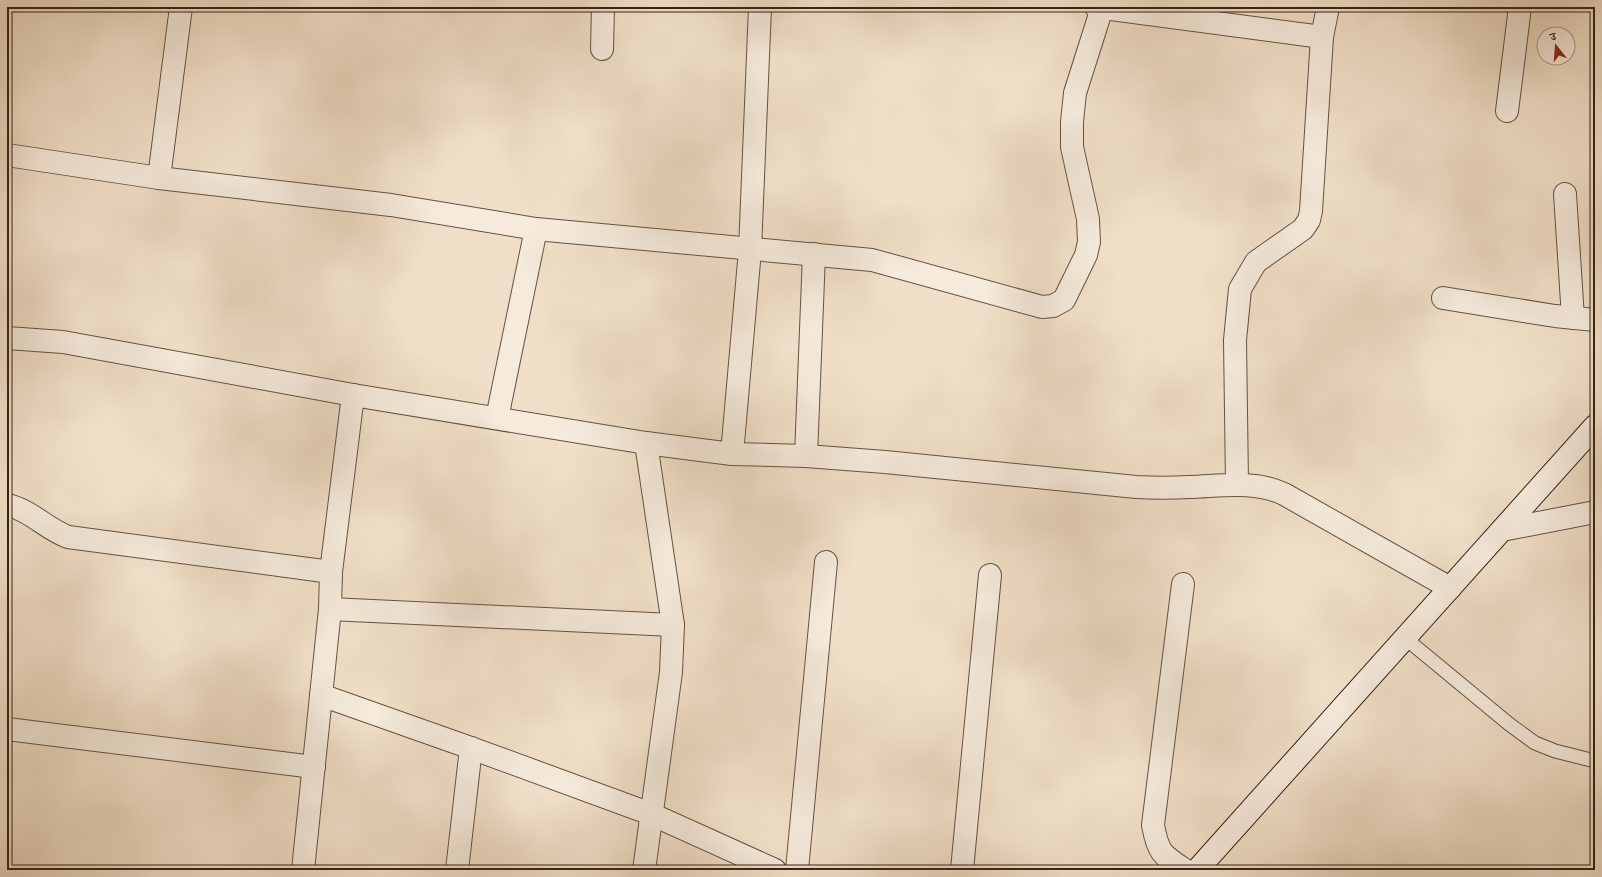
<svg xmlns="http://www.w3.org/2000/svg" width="1602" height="877" font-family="'Libre Caslon Text','Noto Serif Devanagari',serif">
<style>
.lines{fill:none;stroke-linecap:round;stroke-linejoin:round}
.lane-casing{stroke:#645242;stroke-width:15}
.street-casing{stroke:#645242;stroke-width:24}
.secondary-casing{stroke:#352315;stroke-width:24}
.lane{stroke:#f5eadb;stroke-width:13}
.street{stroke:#f5eadb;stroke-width:22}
.secondary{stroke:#f5eadb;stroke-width:22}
</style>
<rect width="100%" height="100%" fill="#f0dfc8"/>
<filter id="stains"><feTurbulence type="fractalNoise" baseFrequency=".005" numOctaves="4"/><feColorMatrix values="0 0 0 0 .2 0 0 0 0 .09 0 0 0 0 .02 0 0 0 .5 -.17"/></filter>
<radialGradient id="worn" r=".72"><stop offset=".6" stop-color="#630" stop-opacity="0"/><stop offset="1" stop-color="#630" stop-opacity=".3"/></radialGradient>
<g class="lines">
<g class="lane-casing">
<polyline id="lane" points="1405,638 1509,724 1535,743 1555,751 1595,761"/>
</g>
<g class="street-casing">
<g id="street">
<polyline points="1096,7 1322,37"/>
<polyline points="602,49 603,7"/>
<polyline points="1507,111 1520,7"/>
<polyline points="7,155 159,178 391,205 536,229 872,260 1042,307 1053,306 1064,300 1086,255 1089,242 1088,219 1072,147 1072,122 1075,93 1102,8"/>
<polyline points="159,178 181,7"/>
<polyline points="1565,194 1573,318"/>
<polyline points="1443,298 1555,316 1595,320"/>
<path d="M7 338 63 342 353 395 646 443 732 454 806 456 885 462 1136 487C1154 488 1171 488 1189 487 1222 486 1254 480 1284 494L1450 588"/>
<polyline points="497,418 536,229"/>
<polyline points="732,454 750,250 760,7"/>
<polyline points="806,456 814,254"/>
<polyline points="1237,484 1235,340 1240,289 1256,262 1303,229 1309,220 1311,211 1322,37 1328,7"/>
<path d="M7 505C31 510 46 529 68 537L331 572"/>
<polyline points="1502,530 1595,512"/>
<path d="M1183 584 1153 825C1158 853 1162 855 1185 870"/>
<polyline points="330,609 673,625"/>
<polyline points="321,695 471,748 651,814 775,870"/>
<polyline points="7,729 314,767"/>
<polyline points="303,870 330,609 331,572 353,395"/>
<polyline points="457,870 471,748"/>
<polyline points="644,870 671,672 673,625 646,443"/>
<polyline points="797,870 826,562"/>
<polyline points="962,870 990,575"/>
</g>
</g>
<g class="secondary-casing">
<polyline id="secondary" points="1197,870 1595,426"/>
</g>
<use href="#lane" class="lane"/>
<use href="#street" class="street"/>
<use href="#secondary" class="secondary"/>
</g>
<rect width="1602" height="877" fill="none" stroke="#f0dfc8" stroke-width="24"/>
<rect x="8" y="8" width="1586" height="861" fill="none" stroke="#352315" stroke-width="2"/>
<rect x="12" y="12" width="1578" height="853" fill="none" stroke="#352315"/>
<g transform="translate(1556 46) rotate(343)"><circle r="19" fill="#f5eadb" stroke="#a89a8c"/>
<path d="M0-3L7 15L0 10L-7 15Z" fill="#8f2418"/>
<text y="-6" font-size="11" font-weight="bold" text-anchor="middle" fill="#352315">उ</text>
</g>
<rect width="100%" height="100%" filter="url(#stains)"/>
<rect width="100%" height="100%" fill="url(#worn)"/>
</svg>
